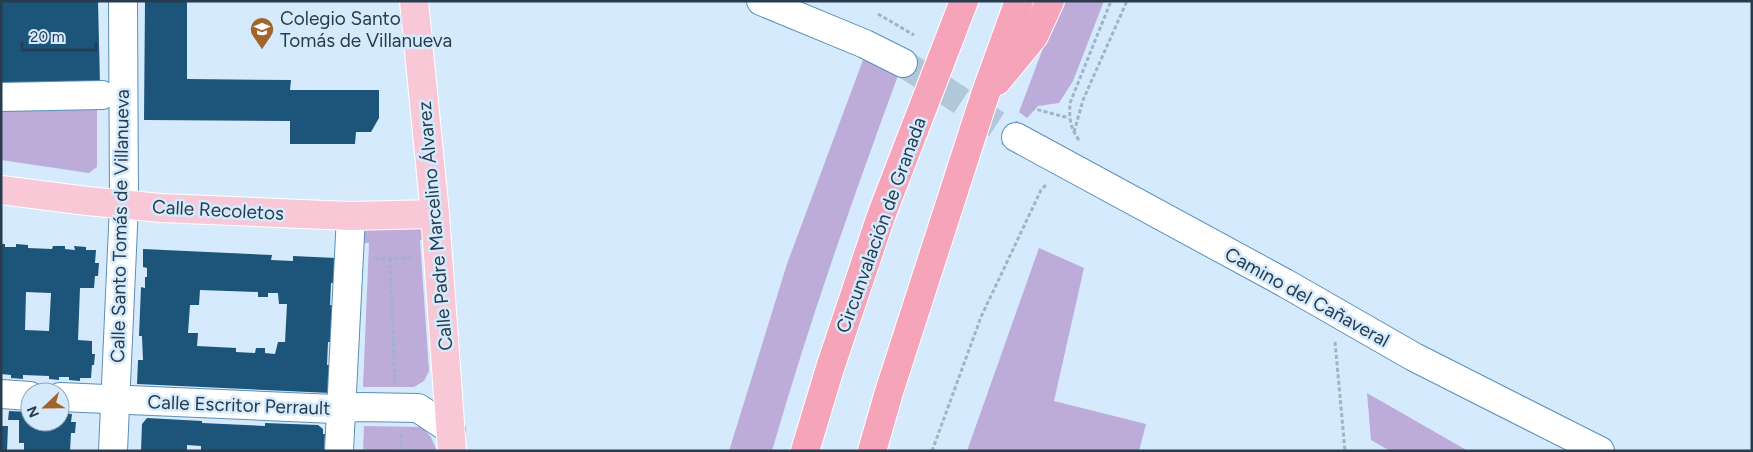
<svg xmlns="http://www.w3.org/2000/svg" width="1753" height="452" font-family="Figtree,sans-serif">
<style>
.green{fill:#bdabda}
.building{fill:#1d5479;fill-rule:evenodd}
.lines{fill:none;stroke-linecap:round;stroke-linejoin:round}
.minor-tunnel{stroke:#b2c8da;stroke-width:28;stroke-dasharray:28 14;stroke-linecap:butt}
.minor-casing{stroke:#5a8fb8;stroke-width:30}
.major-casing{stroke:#fff;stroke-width:30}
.highway-casing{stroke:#fff;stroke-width:30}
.path{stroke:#9fb5c7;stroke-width:3;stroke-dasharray:4 2.5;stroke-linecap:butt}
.minor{stroke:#fff;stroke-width:28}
.major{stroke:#f9c8d6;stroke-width:28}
.highway{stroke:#f5a4ba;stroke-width:28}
.labels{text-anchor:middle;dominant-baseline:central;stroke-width:5;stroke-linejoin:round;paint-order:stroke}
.poi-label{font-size:19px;fill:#273d4f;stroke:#d5ebfd;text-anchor:start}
.street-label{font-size:19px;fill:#273d4f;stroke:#d5ebfd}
</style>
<rect width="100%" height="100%" fill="#d5ebfd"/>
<g class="green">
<polygon points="1063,1 1104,1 1073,81 1059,103 1038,106 1027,118 1019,112 1051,27"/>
<path d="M866 52 900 70C854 195 809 322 772 451H729L787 264Z"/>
<polygon points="97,105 97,167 89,173 1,160 1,106"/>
<polygon points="416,226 424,231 426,239 420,240 429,371 424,381 414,387 363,387 369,243 360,243 361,234 371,228"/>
<polygon points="1039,248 1084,268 1054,401 1146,424 1139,451 967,451"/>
<polygon points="1367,393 1468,451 1390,451 1371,440"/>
<polygon points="364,426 422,427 431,437 437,451 363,451"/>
</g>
<g class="building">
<polygon points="1,1 98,1 100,85 1,87"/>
<polygon points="145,1 187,1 187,79 291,80 290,90 379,90 379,118 371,132 356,132 355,144 290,144 290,121 144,120"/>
<path d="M1 244H5V247H16V244L28 245V248L52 249 53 246H65V249L75 250 74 246 86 247V250H96L95 263H99L98 276H95L94 288H80L78 340 92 341V354H95L94 365H92L91 378H80V381L69 380V377H59V380L49 379V376L23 375V379L11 378V375L1 374ZM26 292 51 293 49 331 25 330Z"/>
<path d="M143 249 272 255 271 260 293 261V256L336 258 335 283H331L330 305H334L332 342H328L327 365H331L330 393 137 384 138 360H143L142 336H139L141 287 145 288V277H147V268L143 267ZM200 290 258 292V297H268V293H278L279 304H287L285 342H278L275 354 265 353V348H256L255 353 236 352V348L197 346 198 333H188L190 305H199Z"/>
<polygon points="9,411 30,412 30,422 60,422 60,413 72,414 71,422 76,422 75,433 71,433 70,451 24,451 24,443 19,443 19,420 8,420"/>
<polygon points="147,418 202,421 202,423 265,426 265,423 318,425 323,429 323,434 325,434 324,451 201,451 201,446 187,445 187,451 141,451 142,424"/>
<polygon points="1,426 8,426 7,451 1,451"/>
</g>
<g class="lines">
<polyline class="minor-tunnel" points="903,63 1016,137"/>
<g class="minor-casing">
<g id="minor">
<polyline points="761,1 865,44 903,63"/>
<polyline points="1,97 102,95"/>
<polyline points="1016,137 1285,283 1414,357 1600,451"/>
<polyline points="1,394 30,396"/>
<polyline points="60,397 334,409 361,407 418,408 451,430"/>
<polyline points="113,451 124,205 123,1"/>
<polyline points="339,451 351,216"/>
</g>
</g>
<g class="major-casing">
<g id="major">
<polyline points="414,1 435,214 452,451"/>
<polyline points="1,190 87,201 161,208 351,216 435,214"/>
</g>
</g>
<g class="highway-casing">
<g id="highway">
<polyline points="997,81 1034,36 1050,1"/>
<polyline points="805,451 830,368 881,216 964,1"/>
<polyline points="872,451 889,392 985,95 1019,1"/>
</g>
</g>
<g class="path">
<polyline points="878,14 914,35"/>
<polyline points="1031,108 1069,118"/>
<polyline points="1074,132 1083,100 1127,1"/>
<path d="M1079 140C1070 128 1069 117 1070 103L1111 1"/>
<polyline points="390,258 395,383"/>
<polyline points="375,259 414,258"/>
<polyline points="1335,342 1345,451"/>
<polyline points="401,451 401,434"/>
<polyline points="932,451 981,317 1041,190 1047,184"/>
</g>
<use href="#minor" class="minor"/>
<use href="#major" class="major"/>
<use href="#highway" class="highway"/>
</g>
<defs>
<g id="school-pin" transform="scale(1.25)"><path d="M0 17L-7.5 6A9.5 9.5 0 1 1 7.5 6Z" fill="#a26529" stroke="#d5ebfd"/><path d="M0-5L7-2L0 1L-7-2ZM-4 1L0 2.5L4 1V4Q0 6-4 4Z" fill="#fff"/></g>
</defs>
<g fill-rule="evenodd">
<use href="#school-pin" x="262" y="29"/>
</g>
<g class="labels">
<g class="poi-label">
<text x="280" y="18">Colegio Santo<tspan x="280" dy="22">Tomás de Villanueva</tspan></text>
</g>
<g class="street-label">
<text transform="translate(218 210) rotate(3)">Calle Recoletos</text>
<text transform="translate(881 225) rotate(-70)">Circunvalación de Granada</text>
<text transform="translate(120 226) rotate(-89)">Calle Santo Tomás de Villanueva</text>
<text transform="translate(435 226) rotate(-95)">Calle Padre Marcelino Álvarez</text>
<text transform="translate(1307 297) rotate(29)">Camino del Cañaveral</text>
<text transform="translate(239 405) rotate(2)">Calle Escritor Perrault</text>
</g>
</g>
<rect width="1753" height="452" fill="none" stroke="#273d4f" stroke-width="5"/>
<g transform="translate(45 407) rotate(248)"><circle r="24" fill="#d5ebfd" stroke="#8fa5b7"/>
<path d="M0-4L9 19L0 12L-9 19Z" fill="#a26529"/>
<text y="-8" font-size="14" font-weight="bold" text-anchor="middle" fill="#273d4f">N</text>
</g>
<path d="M22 42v8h74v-8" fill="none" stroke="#273d4f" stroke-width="2.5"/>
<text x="30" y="42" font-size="15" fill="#273d4f" stroke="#d5ebfd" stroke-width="4" paint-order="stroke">20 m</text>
</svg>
